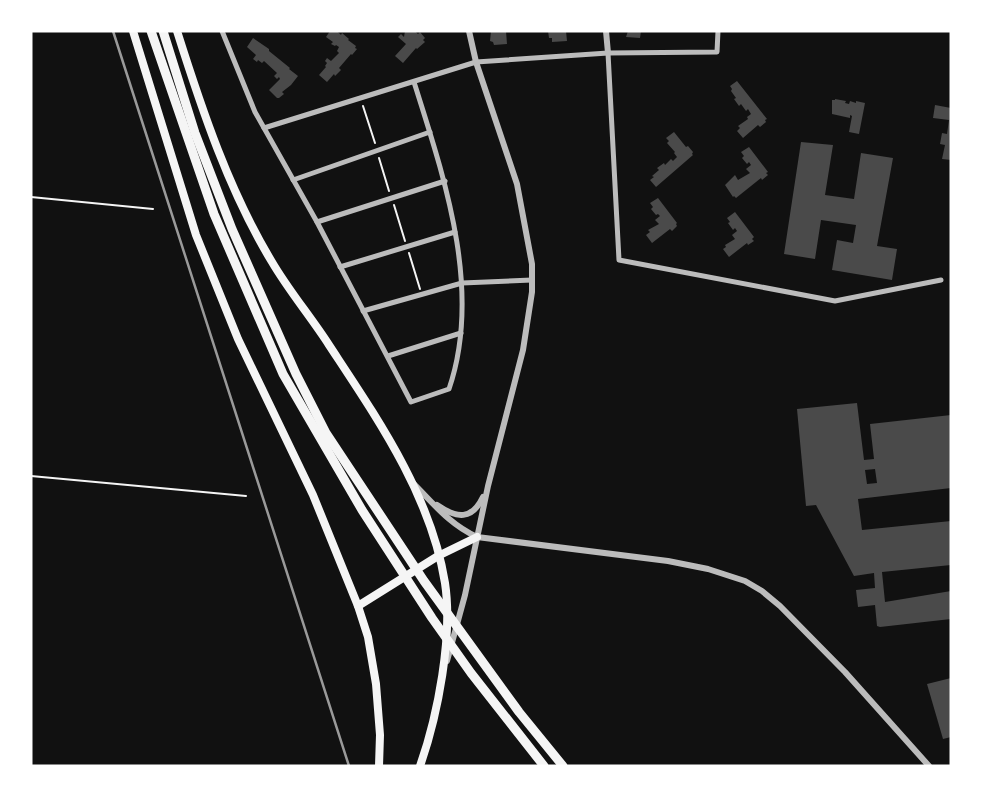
<svg xmlns="http://www.w3.org/2000/svg" width="982" height="797" font-family="'DejaVu Sans',sans-serif">
<style>
.building{fill:#4a4a4a;fill-rule:evenodd}
.lines{fill:none;stroke-linecap:round;stroke-linejoin:round}
.path{stroke:#f5f5f5;stroke-width:2}
.minor{stroke:#bcbcbc;stroke-width:5}
.tertiary{stroke:#bcbcbc;stroke-width:6}
.primary{stroke:#f5f5f5;stroke-width:8}
.trunk{stroke:#f5f5f5;stroke-width:9}
.rail{stroke:#9a9a9a;stroke-width:2.5}
</style>
<rect width="100%" height="100%" fill="#111"/>
<g class="building">
<polygon points="330,31 337,31 341,35 342,33 349,39 348,40 356,46 355,48 357,49 352,55 351,54 339,68 341,70 335,76 334,74 327,82 319,75 326,67 325,66 327,63 325,61 327,58 331,61 339,53 337,51 339,47 336,45 335,46 331,44 333,42 326,37"/>
<polygon points="405,31 415,31 418,34 420,32 425,38 423,40 425,42 417,49 416,48 403,63 395,56 406,44 398,37 401,34 404,37"/>
<polygon points="491,31 506,31 507,44 494,45 493,42 490,41"/>
<polygon points="548,31 566,31 567,41 552,42 552,38 549,38"/>
<polygon points="628,31 641,31 640,38 626,37"/>
<polygon points="253,38 269,49 269,51 290,68 289,69 298,76 291,85 282,92 284,94 279,98 277,98 269,90 280,79 279,77 277,79 274,76 277,73 264,61 262,63 258,60 257,62 253,59 256,55 247,47"/>
<polygon points="737,81 767,119 765,120 766,122 760,127 758,125 743,138 737,131 740,128 738,126 748,119 747,117 751,114 748,109 746,111 741,104 739,106 734,99 736,98 731,91 732,89 730,86"/>
<polygon points="835,99 846,101 845,103 849,104 850,101 856,103 856,101 865,103 859,134 849,132 852,116 850,115 850,118 832,114 832,100 835,100"/>
<polygon points="935,105 951,108 951,160 942,159 945,145 940,144 942,133 947,134 949,120 933,118"/>
<polygon points="674,132 686,147 688,146 693,152 692,154 693,155 656,187 650,180 654,177 652,176 659,170 657,168 664,163 665,165 671,159 673,161 677,157 674,153 675,152 667,143 669,141 666,138"/>
<polygon points="801,142 833,145 825,195 854,199 861,153 893,158 877,246 897,249 892,280 832,270 837,240 853,243 856,225 821,220 815,259 784,254"/>
<polygon points="749,147 768,172 766,173 768,175 762,180 761,178 736,198 734,196 733,197 725,185 735,175 738,180 750,173 746,169 751,165 749,162 747,164 742,158 744,156 741,152"/>
<polygon points="658,198 677,223 676,224 677,226 672,231 670,229 652,243 646,235 650,232 648,230 659,224 655,220 660,216 658,214 656,215 651,209 653,207 650,203"/>
<polygon points="735,212 754,237 752,239 754,241 748,245 747,243 729,257 723,249 726,247 725,245 735,239 732,235 737,231 735,228 733,230 728,223 730,222 727,218"/>
<path d="M857 403 864 460 874 459 870 424 951 415V488L858 499 862 530 951 521V565L882 572 885 602 951 591V619L880 627 877 626 875 605 858 607 856 590 875 588 874 573 854 576 816 505 806 506 797 409ZM875 469 877 483 867 484 865 470Z"/>
<polygon points="951,678 951,737 943,739 927,684"/>
</g>
<g class="lines">
<g class="path">
<polyline points="363,106 375,143"/>
<polyline points="379,158 389,191"/>
<polyline points="31,197 153,209"/>
<polyline points="394,205 405,241"/>
<polyline points="409,253 420,289"/>
<polyline points="31,476 246,496"/>
</g>
<g class="minor">
<path d="M222 31 255 112 317 222 411 402 449 389C483 290 444 177 414 82"/>
<polyline points="608,53 619,260 835,301 941,280"/>
<polyline points="264,128 476,62 608,53 717,52 718,31"/>
<polyline points="293,180 430,132"/>
<polyline points="317,222 445,181"/>
<polyline points="340,267 455,232"/>
<polyline points="363,311 462,283 532,280"/>
<polyline points="388,356 461,333"/>
</g>
<g class="tertiary">
<polyline points="606,31 608,53"/>
<path d="M413 483C434 504 449 524 477 537L668 561 708 569 745 581 762 591 780 606 845 672 929 766"/>
<path d="M437 505C457 519 472 520 483 497"/>
<polyline points="447,661 465,595 488,486 523,350 532,292 532,264 517,184 476,62 469,31"/>
</g>
<g class="primary">
<polyline points="133,31 196,235 238,339 313,495 358,606 368,637 376,684 380,735 379,766"/>
<path d="M177 31C202 110 229 191 272 262 289 291 311 317 329 345 377 418 431 495 445 583 453 636 438 715 420 766"/>
<polyline points="358,606 438,556 477,537"/>
</g>
<g class="trunk">
<polyline points="151,31 214,214 283,374 362,510 432,618 471,673 544,766"/>
<polyline points="163,31 195,133 232,229 296,374 326,433 424,581 519,712 563,766"/>
</g>
<polyline class="rail" points="113,31 349,766"/>
</g>
<rect width="982" height="797" fill="none" stroke="#ffffff" stroke-width="65"/>
</svg>
